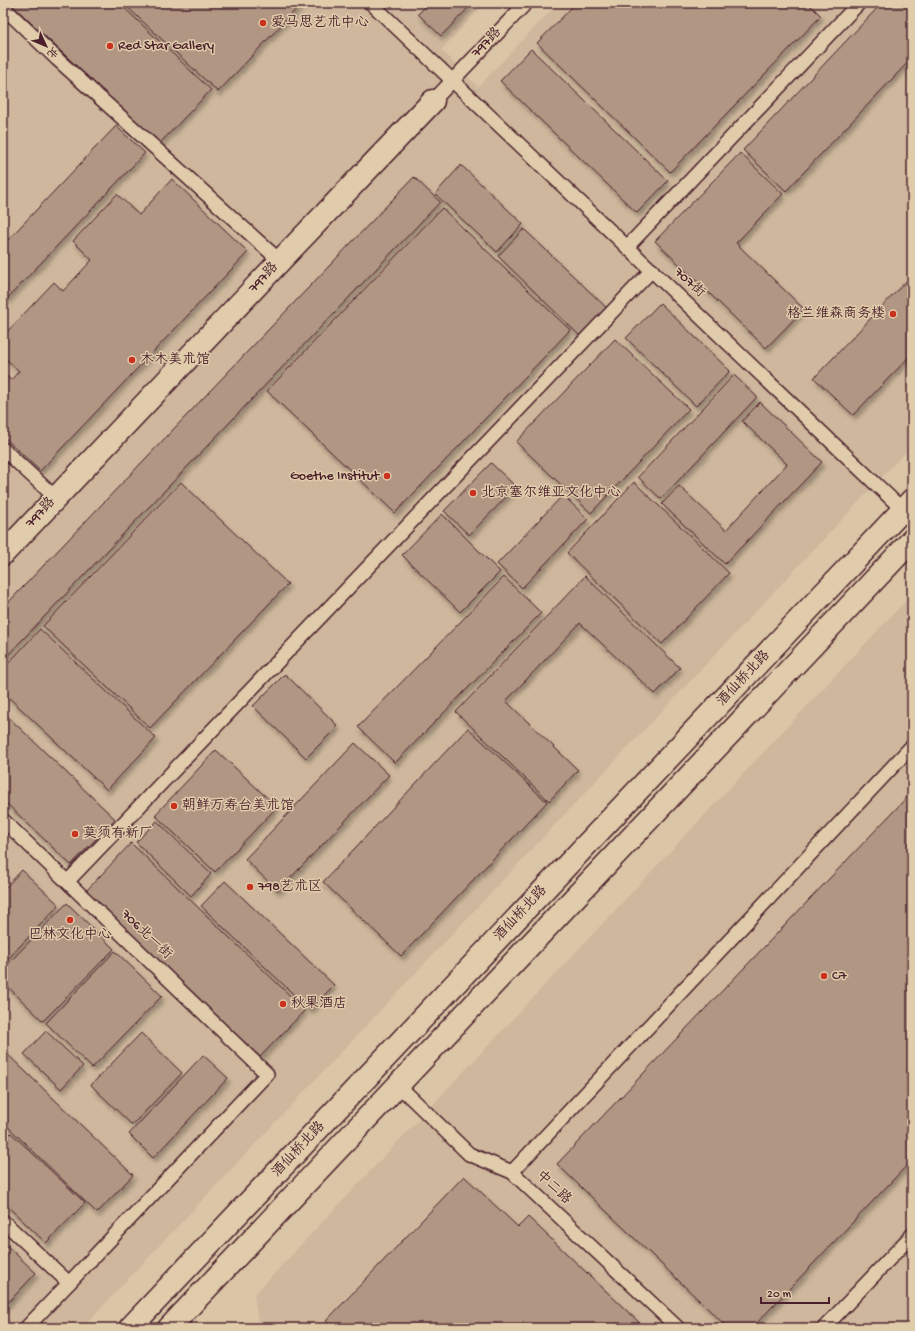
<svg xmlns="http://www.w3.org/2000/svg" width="915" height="1331" font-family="'Gochi Hand','LXGW WenKai TC',sans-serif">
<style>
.built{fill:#ceb79c}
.building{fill:#b19683;stroke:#4a1f2b;filter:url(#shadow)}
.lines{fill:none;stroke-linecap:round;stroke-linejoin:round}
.lane-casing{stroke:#4a1f2b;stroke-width:16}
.street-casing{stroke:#4a1f2b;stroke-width:25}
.secondary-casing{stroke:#4a1f2b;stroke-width:25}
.lane{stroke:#e0ccab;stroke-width:13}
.street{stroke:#e0ccab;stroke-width:22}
.secondary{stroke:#e0ccab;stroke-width:22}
.poi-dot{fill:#c8321e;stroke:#e0ccab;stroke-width:1.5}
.labels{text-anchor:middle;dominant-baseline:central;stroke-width:3;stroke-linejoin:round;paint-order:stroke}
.poi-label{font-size:14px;fill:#4a1f2b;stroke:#e0ccab;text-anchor:start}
.street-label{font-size:14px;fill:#4a1f2b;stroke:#e0ccab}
</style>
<defs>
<filter id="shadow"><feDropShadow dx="2.5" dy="4.5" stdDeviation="2" flood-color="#0004"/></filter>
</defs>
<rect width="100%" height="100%" fill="#dac5a6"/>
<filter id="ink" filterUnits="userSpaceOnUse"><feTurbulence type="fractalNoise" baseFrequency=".025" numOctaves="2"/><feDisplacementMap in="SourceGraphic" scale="8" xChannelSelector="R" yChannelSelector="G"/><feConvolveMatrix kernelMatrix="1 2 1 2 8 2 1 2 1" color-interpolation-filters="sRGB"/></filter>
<g filter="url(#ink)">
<g class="built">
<polygon points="3,3 485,3 441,50 478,87 558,3 912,3 912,445 82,1328 3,1328"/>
<polygon points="912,594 912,1328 259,1328 254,1295"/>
</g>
<g class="building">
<polygon points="10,3 119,3 211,90 159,144"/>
<polygon points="123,3 302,3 218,92"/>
<polygon points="429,3 473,3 441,36 418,14"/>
<polygon points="576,3 808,3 821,16 670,172 537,43"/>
<polygon points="882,3 912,3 912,58 786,191 743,150"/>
<polygon points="531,49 668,181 637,213 500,81"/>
<polygon points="116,126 145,153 3,303 3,245"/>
<polygon points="740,153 783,194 736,243 804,309 766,348 655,241"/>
<polygon points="461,165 523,224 497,252 435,194"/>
<polygon points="414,177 440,202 3,660 3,608"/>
<polygon points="172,179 248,252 40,471 3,436 3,373 11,380 19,371 3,356 3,336 54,282 63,291 92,260 73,241 117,194 139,215"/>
<polygon points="442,208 570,330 395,513 267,391"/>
<polygon points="524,229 609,310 582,338 498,256"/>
<polygon points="912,275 912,354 853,415 814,378"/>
<polygon points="660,303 730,371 696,406 626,338"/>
<polygon points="615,339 689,409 591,513 516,442"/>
<polygon points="734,375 757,397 661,499 638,477"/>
<polygon points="760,402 822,462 725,564 662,504 679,486 726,530 787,464 742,421"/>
<polygon points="491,463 516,487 469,535 444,511"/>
<polygon points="181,482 288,584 150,728 43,626"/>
<polygon points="634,482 729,573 662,644 567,553"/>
<polygon points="563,495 588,519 522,588 497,564"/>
<polygon points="442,514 500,572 460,612 402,555"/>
<polygon points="585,576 680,668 655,694 580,623 506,701 578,770 549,801 456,712"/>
<polygon points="504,577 541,613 395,763 358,727"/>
<polygon points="40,629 156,738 107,790 3,692 3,669"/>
<polygon points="285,674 338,726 306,758 253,706"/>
<polygon points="3,712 115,819 71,865 3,800"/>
<polygon points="468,728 547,802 401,956 323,882"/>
<polygon points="355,743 389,775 278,891 245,859"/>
<polygon points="216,750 277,807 215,872 155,815"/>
<polygon points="912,792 912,1160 752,1328 728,1328 557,1164"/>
<polygon points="157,821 211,874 191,896 136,842"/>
<polygon points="131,843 305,1010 260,1057 86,891"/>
<polygon points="22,870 59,905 3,964 3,890"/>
<polygon points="225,881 334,985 310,1010 201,906"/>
<polygon points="67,903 114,949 43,1021 3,982 3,969"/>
<polygon points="115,951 162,996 92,1068 46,1023"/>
<polygon points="46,1031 83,1066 61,1089 24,1054"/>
<polygon points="141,1033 182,1073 132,1125 91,1085"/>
<polygon points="3,1050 133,1175 97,1213 3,1122"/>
<polygon points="203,1055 228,1078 153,1158 129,1134"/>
<polygon points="11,1133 85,1203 46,1243 3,1202 3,1141"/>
<polygon points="464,1176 518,1227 528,1217 645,1328 333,1328 326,1321"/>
<polygon points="3,1242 36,1273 3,1308"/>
</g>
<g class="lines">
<g class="lane-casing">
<g id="lane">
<polyline points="371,3 903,510"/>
<polyline points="3,7 57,59 280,261"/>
<polyline points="433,101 526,3"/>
<polyline points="627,247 859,3"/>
<polyline points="3,449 56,498"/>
<polyline points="3,820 267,1074 69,1283 3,1221"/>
<polyline points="68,881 652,270"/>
<polyline points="398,1085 469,1154 512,1172 678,1328"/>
<polyline points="512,1172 912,746"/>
<polyline points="26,1328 69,1283"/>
<polyline points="824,1328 912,1235"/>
</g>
</g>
<g class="street-casing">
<polyline id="street" points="3,554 280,261 433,101"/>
</g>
<g class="secondary-casing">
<g id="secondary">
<polyline points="130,1328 912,500"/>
<polyline points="169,1328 912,540"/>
</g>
</g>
<use href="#lane" class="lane"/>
<use href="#street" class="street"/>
<use href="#secondary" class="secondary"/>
</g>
</g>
<g class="poi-dot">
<circle cx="263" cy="23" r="4"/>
<circle cx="110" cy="46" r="4"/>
<circle cx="893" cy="314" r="4"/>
<circle cx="132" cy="360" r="4"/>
<circle cx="387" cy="476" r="4"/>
<circle cx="473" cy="493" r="4"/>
<circle cx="174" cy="806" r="4"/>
<circle cx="75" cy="834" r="4"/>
<circle cx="250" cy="887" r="4"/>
<circle cx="70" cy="920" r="4"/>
<circle cx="824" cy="976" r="4"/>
<circle cx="283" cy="1004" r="4"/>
</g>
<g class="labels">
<g class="poi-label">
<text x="271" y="23">爱马思艺术中心</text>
<text x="118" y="46">Red Star Gallery</text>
<text x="885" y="314" text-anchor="end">格兰维森商务楼</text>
<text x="140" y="360">木木美术馆</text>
<text x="379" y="476" text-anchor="end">Goethe Institut</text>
<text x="481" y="493">北京塞尔维亚文化中心</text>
<text x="182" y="806">朝鲜万寿台美术馆</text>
<text x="83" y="834">莫须有新厂</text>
<text x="258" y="887">798艺术区</text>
<text x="70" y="935" text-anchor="middle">巴林文化中心</text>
<text x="832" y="976">C7</text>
<text x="291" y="1004">秋果酒店</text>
</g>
<g class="street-label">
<text transform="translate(487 43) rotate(-46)">797路</text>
<text transform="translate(264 278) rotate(-47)">797路</text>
<text transform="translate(689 283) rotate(43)">707街</text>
<text transform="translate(41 513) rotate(-47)">797路</text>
<text transform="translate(744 679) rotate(-47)">酒仙桥北路</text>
<text transform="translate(521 914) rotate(-47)">酒仙桥北路</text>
<text transform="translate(146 935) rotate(44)">706北一街</text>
<text transform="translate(299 1150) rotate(-47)">酒仙桥北路</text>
<text transform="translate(553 1188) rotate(43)">中二路</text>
</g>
</g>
<rect width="915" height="1331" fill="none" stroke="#e0ccab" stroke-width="16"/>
<rect x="8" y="8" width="899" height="1315" fill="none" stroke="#4a1f2b" stroke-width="1.5" filter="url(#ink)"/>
<g transform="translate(46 46) rotate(134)" stroke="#e0ccab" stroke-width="3" paint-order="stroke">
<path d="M0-3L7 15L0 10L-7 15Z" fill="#4a1f2b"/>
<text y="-6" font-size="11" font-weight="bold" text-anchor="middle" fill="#4a1f2b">北</text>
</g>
<path d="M761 1297v6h68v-6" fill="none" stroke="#4a1f2b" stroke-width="2"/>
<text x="767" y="1297" font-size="12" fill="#4a1f2b" stroke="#e0ccab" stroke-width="3" paint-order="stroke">20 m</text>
</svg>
